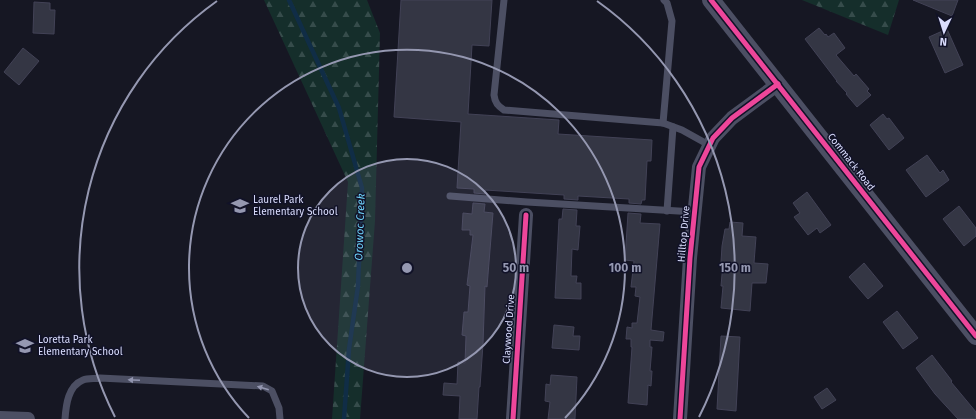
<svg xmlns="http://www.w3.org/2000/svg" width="976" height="419" font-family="'Fira Sans',sans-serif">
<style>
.forest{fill:url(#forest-firs)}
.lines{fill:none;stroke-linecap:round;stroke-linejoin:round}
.stream{stroke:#102d46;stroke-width:4.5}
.building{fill:#343644;stroke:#424256}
.service{stroke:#4c4f63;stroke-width:7}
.minor{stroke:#4c4f63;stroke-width:14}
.tertiary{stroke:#4c4f63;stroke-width:18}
.cycleway-casing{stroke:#111228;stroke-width:8}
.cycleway{stroke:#ed469a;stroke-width:5}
.oneway{fill:#9396b0}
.ring{fill:none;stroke:#9598b1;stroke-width:2}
.labels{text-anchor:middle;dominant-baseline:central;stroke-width:3;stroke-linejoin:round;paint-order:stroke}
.street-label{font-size:10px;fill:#daddfd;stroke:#111228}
.poi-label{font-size:10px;fill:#daddfd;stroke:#111228;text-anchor:start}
.water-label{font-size:11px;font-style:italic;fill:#6dd2f9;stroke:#111228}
.centre{fill:#9598b1;stroke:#111228;stroke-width:2}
.ring-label{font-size:12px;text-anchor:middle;font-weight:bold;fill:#9598b1;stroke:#111228;stroke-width:3;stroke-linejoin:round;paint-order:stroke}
</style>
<defs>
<pattern id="forest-firs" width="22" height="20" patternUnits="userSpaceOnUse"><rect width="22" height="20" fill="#152e2b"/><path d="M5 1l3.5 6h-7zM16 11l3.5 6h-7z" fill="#364c4b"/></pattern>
</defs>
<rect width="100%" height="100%" fill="#161723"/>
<g class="forest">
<polygon points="264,0 367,0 380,33 375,221 360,419 332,419 348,182"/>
<polygon points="802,0 899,0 888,35"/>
</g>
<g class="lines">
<polyline class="stream" points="289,0 339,108 362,188 358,286 349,349 344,419"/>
</g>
<g class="building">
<polygon points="401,0 492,0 489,46 472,45 468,114 559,120 558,134 652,140 651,161 647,161 645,200 642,200 641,204 629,203 629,199 578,196 578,200 564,199 564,195 485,190 485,194 474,193 474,189 457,188 461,122 394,117"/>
<polygon points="913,0 958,0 952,16"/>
<polygon points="34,2 50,3 50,10 55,10 54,34 33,33"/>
<polygon points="819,28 825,35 826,34 828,37 834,33 845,48 836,55 854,76 856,74 869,89 867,91 871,95 857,107 846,94 847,93 836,81 837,81 805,39"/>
<polygon points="947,29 963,65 945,73 929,37"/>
<polygon points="23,48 39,61 19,85 4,72"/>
<polygon points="883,114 887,119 889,118 904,138 889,150 870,125"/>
<polygon points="927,155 940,173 943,170 949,180 926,197 906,170"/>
<polygon points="807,192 831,225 820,233 817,228 808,235 794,217 800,213 793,203"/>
<polygon points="473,203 485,204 484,212 493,213 487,287 485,286 483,344 480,387 479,387 477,419 459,419 460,396 443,395 444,383 457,384 458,362 465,363 466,336 462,335 464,312 468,312 470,286 467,285 473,235 470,235 470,230 462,230 463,213 472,214"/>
<polygon points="959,206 976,228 976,236 964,246 943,219"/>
<polygon points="563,209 577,210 576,226 580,226 578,250 572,249 571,276 577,276 576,283 581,283 581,299 555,298 559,219 562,219"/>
<polygon points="628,213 641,214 640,223 660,224 651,330 664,332 663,341 650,340 650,347 652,347 650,371 652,371 651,386 648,385 647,405 628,403 632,347 631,347 631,339 626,339 627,327 632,328 632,323 637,323 640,297 635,296 636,287 631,287 634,261 625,260"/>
<polygon points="730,222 743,223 742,236 756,237 754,263 768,264 766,283 752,283 750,311 721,308 723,286 721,286 723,263 721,262 722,246 725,229 729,229"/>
<polygon points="864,263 883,286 868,299 849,277"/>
<polygon points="897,311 918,338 903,349 883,322"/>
<polygon points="554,325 574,327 573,336 580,336 579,350 552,348"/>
<polygon points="721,336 740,337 736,411 717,409"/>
<polygon points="932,355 952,381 951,382 976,412 976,419 958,419 935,394 916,368"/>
<polygon points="551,375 577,377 575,419 548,419 550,402 545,401 546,384 550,385"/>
<polygon points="827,388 836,400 822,409 814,397"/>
</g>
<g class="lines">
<g class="service">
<path d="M504 0 494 95C495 103 498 106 504 110L663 123 682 130 709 145"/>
<polyline points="663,123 672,21 667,3 664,0"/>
<polyline points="450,196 527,202 695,212"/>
<polyline points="667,211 673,127"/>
<path d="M65 419C66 405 68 386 83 380 88 378 95 379 100 378L263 386 272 391 279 408 280 419"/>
</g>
<g class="minor">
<polyline points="0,418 28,419"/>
<polyline points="513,419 526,215"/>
<polyline points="680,419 690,258 699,167 713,138 732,118 778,84"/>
</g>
<polyline class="tertiary" points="711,0 976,336"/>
<g class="cycleway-casing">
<g id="cycleway">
<polyline points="711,0 976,336"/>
<polyline points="513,419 526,215"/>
<polyline points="680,419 690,258 699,167 713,138 732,118 778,84"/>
</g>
</g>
<use href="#cycleway" class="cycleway"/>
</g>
<defs><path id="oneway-solid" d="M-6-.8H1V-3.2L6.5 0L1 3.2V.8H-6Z"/></defs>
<g class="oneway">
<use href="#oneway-solid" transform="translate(134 380) rotate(-177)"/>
<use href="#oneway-solid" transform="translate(263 388) rotate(-164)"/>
</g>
<circle cx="407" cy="268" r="109" fill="#9598b1" fill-opacity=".12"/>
<g class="ring">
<circle cx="407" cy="268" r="109"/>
<path d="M249 418A218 218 0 1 1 565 418"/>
<path d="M115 417A328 328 0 0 1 217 1M597 1A328 328 0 0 1 699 417"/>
</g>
<defs>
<g id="school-bare" transform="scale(1.38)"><path d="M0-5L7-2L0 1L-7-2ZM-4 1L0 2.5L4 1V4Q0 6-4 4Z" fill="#9598b1" stroke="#111228" stroke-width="2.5" paint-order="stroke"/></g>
</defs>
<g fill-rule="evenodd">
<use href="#school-bare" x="240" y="206"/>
<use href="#school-bare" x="25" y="346"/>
</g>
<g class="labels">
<g class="street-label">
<text transform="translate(851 162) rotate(52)">Commack Road</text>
<text transform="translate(684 234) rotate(-85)">Hilltop Drive</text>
<text transform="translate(509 329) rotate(-86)">Claywood Drive</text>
</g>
<g class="poi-label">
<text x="253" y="200">Laurel Park<tspan x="253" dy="12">Elementary School</tspan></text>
<text x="38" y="340">Loretta Park<tspan x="38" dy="12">Elementary School</tspan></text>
</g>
<g class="water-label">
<text transform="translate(360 227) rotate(-88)">Orowoc Creek</text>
</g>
</g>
<circle cx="407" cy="268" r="6" class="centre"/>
<g class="ring-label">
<text x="516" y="272">50 m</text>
<text x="625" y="272">100 m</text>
<text x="735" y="272">150 m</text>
</g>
<g transform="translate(944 32) rotate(184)" stroke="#111228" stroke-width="3" paint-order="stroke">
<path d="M0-3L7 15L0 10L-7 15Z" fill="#daddfd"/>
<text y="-6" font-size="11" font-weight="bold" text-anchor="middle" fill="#daddfd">N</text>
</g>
</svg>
